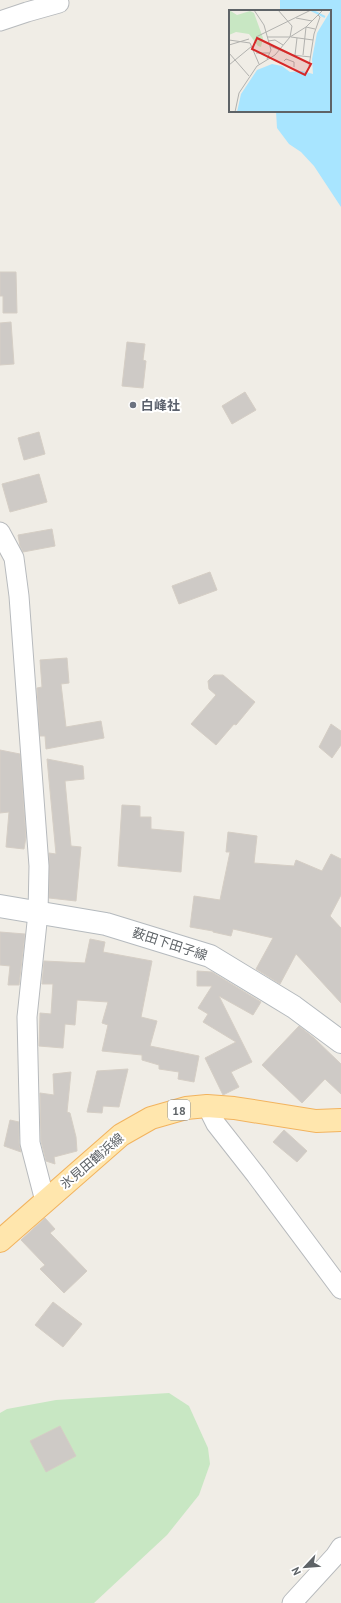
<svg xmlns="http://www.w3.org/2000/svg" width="341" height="1603" font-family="'PT Sans','Noto Sans JP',sans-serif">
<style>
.green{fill:#c8e7c3}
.water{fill:#a8e5ff}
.building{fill:#cecac6;stroke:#d5cec5}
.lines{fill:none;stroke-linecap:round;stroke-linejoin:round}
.street-casing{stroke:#b7babd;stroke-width:21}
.secondary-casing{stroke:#b5babe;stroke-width:24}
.primary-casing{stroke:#f2b35e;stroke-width:24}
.street{stroke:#fff;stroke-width:19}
.secondary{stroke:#fff;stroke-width:22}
.primary{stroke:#ffe6ad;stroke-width:22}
.worship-dot{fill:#6b7280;stroke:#fff;stroke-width:1.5}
.labels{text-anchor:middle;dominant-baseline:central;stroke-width:4;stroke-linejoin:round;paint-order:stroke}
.shield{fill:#fff;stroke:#8e9295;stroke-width:1}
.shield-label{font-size:12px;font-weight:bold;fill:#5e6367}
.worship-label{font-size:13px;font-weight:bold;fill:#5b616d;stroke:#fff;text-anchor:start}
.street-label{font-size:13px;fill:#5e6367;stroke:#fff}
.inset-river{fill:none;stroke:#a8e5ff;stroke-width:2}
.inset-road{fill:none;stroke:#b2b2af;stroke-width:1}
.view{fill:#d62828;fill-opacity:0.15;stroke:#d62828;stroke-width:2}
.inset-edge{fill:none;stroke:#5e6367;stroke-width:2}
</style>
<rect width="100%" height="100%" fill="#f0ede6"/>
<polygon class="green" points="169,1393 189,1406 208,1448 210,1464 199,1495 167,1535 94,1603 0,1603 0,1413 7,1409 56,1400"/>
<polygon class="water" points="280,0 341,0 341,207 314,166 301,152 289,144 277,128 276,111 330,111 330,11 280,11"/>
<g class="building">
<polygon points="0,272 16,272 17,313 3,313 3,296 0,296"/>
<polygon points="11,322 14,364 0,365 0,323"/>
<polygon points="127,342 145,344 143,360 146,361 143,388 122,386"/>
<polygon points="245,392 256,410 232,424 222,406"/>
<polygon points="39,432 45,454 24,460 18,438"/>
<polygon points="39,474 47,502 10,512 2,484"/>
<polygon points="52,529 55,546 23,552 20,546 18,535"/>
<polygon points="210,572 217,590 179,604 172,586"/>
<polygon points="67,658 69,683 61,684 66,727 101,721 104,738 46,749 45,736 40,736 37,688 42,687 40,660"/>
<polygon points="214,675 223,675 255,702 236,725 234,724 216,745 191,724 216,695 209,689 208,681"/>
<polygon points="331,724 341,731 341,745 332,758 319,747"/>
<polygon points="0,750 20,754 26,837 24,849 6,847 9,812 0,813"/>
<polygon points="47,759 83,766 84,779 65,781 71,846 81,847 76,901 49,898 49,853 56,854"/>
<polygon points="122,805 140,806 140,817 151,817 151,829 184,832 181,872 118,866"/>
<polygon points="228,832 257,836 254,863 294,866 296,860 322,871 331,854 341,859 341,895 330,916 341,928 341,1003 296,954 280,984 256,969 273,938 233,929 231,936 213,932 213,931 190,927 194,896 220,900 230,852 226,852"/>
<polygon points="0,932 25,934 19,985 8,985 10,966 0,965"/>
<polygon points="90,939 105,942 103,952 152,961 141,1017 157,1021 150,1046 199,1056 194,1082 178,1079 179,1072 159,1069 159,1065 142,1060 142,1055 102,1051 108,1025 102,1023 108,1002 77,1000 75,1025 65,1024 63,1048 39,1046 40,1013 51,1014 53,984 42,984 44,961 85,963"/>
<polygon points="197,971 212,972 261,1002 253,1015 219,996 252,1062 231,1072 239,1087 223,1095 205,1058 236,1042 203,1022 208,1014 198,1008 212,986 197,986"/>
<polygon points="299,1026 314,1038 341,1064 341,1094 325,1079 302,1103 262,1065"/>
<polygon points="128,1069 119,1107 103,1106 102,1113 87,1112 97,1071"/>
<polygon points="71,1072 67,1112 70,1113 76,1137 77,1151 54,1157 55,1164 46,1161 41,1141 40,1093 54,1095 53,1074"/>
<polygon points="10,1120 19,1122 19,1143 21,1152 4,1146"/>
<polygon points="284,1130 307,1151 297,1162 273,1142"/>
<polygon points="45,1218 55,1229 50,1233 87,1271 64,1293 40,1269 45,1265 21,1240"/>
<polygon points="53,1302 82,1324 63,1347 35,1325"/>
<polygon points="60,1426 76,1456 46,1472 30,1441"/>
</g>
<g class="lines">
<g class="street-casing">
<g id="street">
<polyline points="0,21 27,12 59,3"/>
<polyline points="0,532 14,558 19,596 39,866 38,913 27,1017 30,1143 45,1201"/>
<polyline points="207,1106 216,1124 256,1175 341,1289"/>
<polyline points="292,1603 335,1556 341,1547"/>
</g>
</g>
<g class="secondary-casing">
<polyline id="secondary" points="0,906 106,924 210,956 294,1007 341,1042"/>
</g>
<g class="primary-casing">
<polyline id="primary" points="0,1241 121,1135 151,1118 186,1108 207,1106 234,1108 316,1121 341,1120"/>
</g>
<use href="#street" class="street"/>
<use href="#secondary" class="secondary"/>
<use href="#primary" class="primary"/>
</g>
<circle class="worship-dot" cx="133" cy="405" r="4"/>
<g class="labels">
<rect class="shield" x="168" y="1100" width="22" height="20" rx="3"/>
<g class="shield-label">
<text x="179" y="1110">18</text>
</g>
<g class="worship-label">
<text x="141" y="405">白峰社</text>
</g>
<g class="street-label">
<text transform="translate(170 944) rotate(18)">薮田下田子線</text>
<text transform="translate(92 1161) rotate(-40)">氷見田鶴浜線</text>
</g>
</g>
<g transform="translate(229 10)">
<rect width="102" height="102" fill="#f0ede6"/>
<path d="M0 0 8 5 21 1 25 3 34 28 32 37 29 36 20 24 7 22 0 25Z" fill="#c8e7c3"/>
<path d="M102 0V102H8L12 84 28 60 43 54 53 56 61 62 73 61 84 64 83 49 88 23Z" fill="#a8e5ff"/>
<path class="inset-river" d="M82 0 96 7"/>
<path class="inset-road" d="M25 0 35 15 42 40 38 49M49 0 63 16 61 27M67 8 83 11M27 27 82 0M38 27H61M62 27 84 30M0 30 21 33 30 54M39 31 46 30 54 35M0 35 20 29M41 36 63 45 82 47M0 43 20 66M27 43H40M66 45 68 28M74 45 77 17 86 19M55 51 57 49 65 52V57M0 55 23 36M80 56 85 24 91 7 89 5M6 102 10 83 28 56 46 45 61 27 77 17 94 0"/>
<path class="view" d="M28 28 82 54 76 65 23 39Z"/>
<rect width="102" height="102" class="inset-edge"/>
</g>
<g transform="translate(305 1567) rotate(244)" stroke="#ffffff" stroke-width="3" paint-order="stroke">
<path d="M0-3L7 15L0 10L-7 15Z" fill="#5e6367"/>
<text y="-6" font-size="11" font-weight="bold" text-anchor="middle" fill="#5e6367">N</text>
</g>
</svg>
